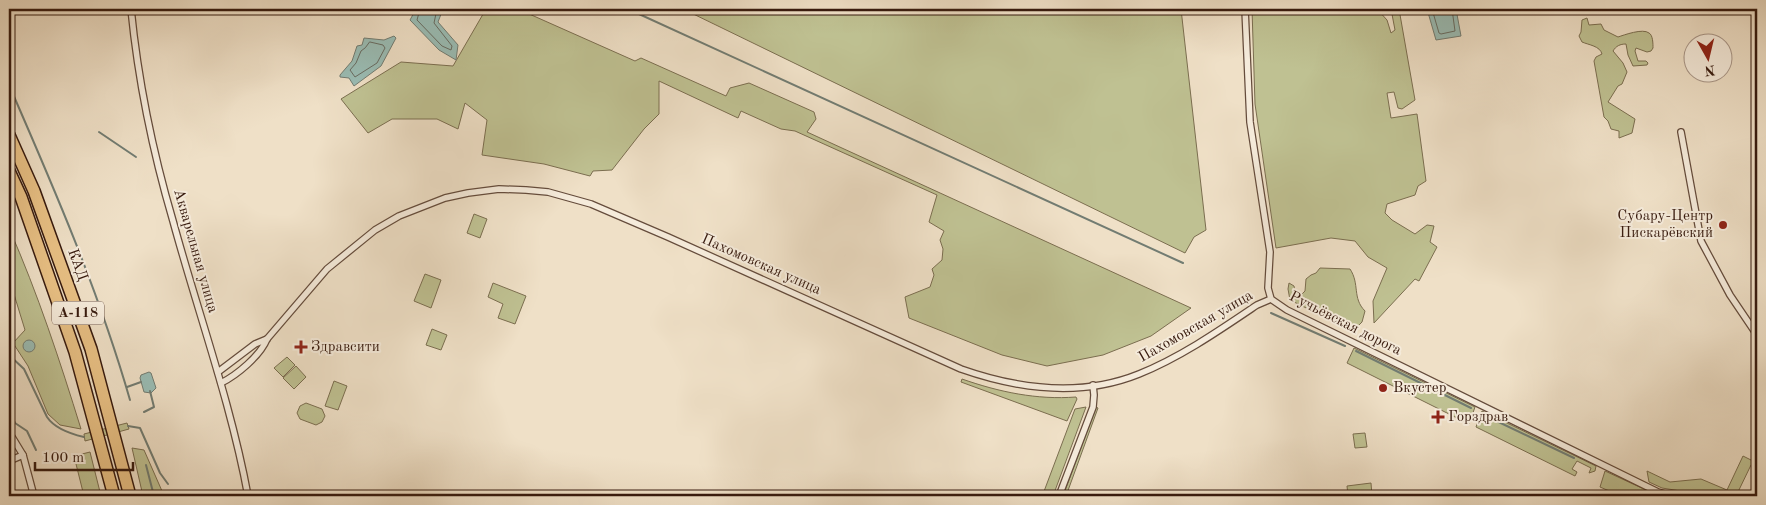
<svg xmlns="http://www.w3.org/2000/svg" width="1766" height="505" font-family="'Old Standard TT',serif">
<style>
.green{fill:#bfc192;stroke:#7b6e50}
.water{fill:#9abdb5;stroke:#727c72}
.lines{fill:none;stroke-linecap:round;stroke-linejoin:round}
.shore{stroke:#686c62;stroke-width:1}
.stream{stroke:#727c72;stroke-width:2}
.street-casing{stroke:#654c3c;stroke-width:8}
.highway-casing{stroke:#371a0e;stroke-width:14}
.street{stroke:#f5ebdb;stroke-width:5.5}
.highway{stroke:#e8c084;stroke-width:11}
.poi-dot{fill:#8f2418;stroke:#f5ebdb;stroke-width:2}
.labels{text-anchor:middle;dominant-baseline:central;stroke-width:4;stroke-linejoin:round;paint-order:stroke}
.shield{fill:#f5ebdb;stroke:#70594c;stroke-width:1}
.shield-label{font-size:14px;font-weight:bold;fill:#371a0e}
.poi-label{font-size:15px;fill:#371a0e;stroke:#f5ebdb;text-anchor:start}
.street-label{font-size:15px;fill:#371a0e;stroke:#f5ebdb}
</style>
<rect width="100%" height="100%" fill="#efe0c7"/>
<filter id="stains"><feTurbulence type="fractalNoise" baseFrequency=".004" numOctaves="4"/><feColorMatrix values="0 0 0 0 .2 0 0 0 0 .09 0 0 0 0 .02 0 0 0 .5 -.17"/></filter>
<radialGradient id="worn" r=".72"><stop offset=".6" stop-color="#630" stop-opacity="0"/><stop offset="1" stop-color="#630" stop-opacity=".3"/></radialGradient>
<g class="green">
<polygon points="486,9 518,9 635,61 641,58 726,96 730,88 749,83 814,112 816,119 807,132 1191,308 1151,336 1103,355 1047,366 1002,355 909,318 905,297 930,287 934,275 932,269 942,260 943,249 940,240 944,231 929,222 937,195 795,131 781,129 741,111 738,118 659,81 659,114 644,129 612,170 593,171 590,176 544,164 482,155 487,120 465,103 458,129 437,119 392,119 368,133 341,99 401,62 453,66"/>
<polygon points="683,9 1181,9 1206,230 1194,237 1185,253"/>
<polygon points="1252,9 1377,9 1387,20 1391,33 1395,30 1391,9 1399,9 1415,100 1402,109 1398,108 1394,92 1387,93 1391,118 1417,114 1426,181 1418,186 1415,195 1387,204 1385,213 1392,220 1415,234 1427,225 1434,226 1430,242 1437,247 1419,281 1415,279 1374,323 1373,301 1387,268 1368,257 1355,241 1331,238 1276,248 1255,104"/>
<path d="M1587 18 1589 25 1601 24 1604 30 1618 37C1624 35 1643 28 1649 33 1653 35 1653 44 1653 48L1651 51 1647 52 1636 48 1635 51 1638 61H1646L1648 63 1647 65 1633 66 1628 55 1626 44C1620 44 1616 46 1613 51L1623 63 1627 72 1622 84 1618 86 1608 102 1635 119 1632 133 1619 138V131L1611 129 1608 121 1604 117 1594 61 1596 57 1602 54C1600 46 1589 45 1582 42L1579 36 1581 32 1582 20Z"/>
<polygon points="474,214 487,219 480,238 467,233"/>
<path d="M9 228C38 294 60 361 81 429L60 425 48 414 28 366 13 343 25 330 9 278Z"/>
<path d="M1320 268 1350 269C1360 284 1352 298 1365 311L1362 322 1353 331 1290 300 1288 289 1289 283 1294 286 1295 292 1301 295 1305 291 1306 279 1311 275 1316 273Z"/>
<polygon points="425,274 441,280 431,308 414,301"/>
<polygon points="493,283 526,296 515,324 498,318 503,304 488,297"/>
<polygon points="432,329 447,335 441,350 426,345"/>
<polygon points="1354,348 1475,407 1469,424 1347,363"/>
<polygon points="287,357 295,365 283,377 274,368"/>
<polygon points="296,366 306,377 294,389 283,378"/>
<path d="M962 379C999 392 1037 400 1076 397L1077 399 1067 421 961 382Z"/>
<polygon points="334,381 347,386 338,410 325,406"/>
<polygon points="306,403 322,409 325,416 322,422 316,425 300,419 297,413 300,406"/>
<polygon points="1086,407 1053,496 1043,494 1075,409"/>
<polygon points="1096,407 1098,408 1066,496 1063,496"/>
<polygon points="1482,411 1596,466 1595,471 1589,473 1591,468 1577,461 1572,469 1577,472 1575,476 1476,427"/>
<polygon points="127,423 129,429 85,441 84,434"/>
<polygon points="1365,433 1367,447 1355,448 1353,434"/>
<polygon points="132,448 144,450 162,491 168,496 143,496"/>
<polygon points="90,452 101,496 84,496 74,456"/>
<polygon points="1743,456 1757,463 1757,468 1751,465 1737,494 1741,496 1701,496 1693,493 1662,488 1649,482 1647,471 1670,482 1701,479 1727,490"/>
<polygon points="1605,471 1659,496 1621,496 1600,487"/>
<polygon points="1371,483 1372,496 1348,496 1347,486"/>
</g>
<g class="water">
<polygon points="416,9 443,9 438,22 458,45 456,60 439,50 410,20"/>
<polygon points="1427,9 1456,9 1461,36 1436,40"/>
<polygon points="394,36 396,38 381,66 354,86 349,78 340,77 340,75 352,61 357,46 362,45 364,38 384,40"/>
<circle cx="29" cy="346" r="6"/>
<polygon points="149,372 151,373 156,388 151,393 144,392 140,378 141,375"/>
</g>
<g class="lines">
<g class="shore">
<polyline points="420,9 417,20 442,46 451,50 452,46 434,23 437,9"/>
<polyline points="1432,9 1439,33 1441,34 1455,31 1452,9"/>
<polygon points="370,42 383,45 385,48 377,63 355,77 350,70 356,63 361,51 365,48"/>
</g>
<g class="stream">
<polyline points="628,9 1183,263"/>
<path d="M9 85C54 188 99 292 130 400"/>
<polyline points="99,132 136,157"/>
<polyline points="1271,313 1345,346"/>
<polyline points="1356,351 1471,408"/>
<path d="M9 355 24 369 47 417C55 429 71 434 84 437"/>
<polyline points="127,387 141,382"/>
<polyline points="9,410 15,423 27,431 36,450"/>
<polyline points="144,412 154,407 150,391"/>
<polyline points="1486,416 1574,458"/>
<polyline points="128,426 140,428 160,473 168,484"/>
<polyline points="146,465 154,496"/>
<polyline points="176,495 177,496"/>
</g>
<g class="street-casing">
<g id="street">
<path d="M131 9C138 79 153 153 173 221 198 313 231 403 248 496"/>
<polyline points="1245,9 1250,122 1270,252 1268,288 1271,299 1287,310 1658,492 1672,496"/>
<polyline points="1681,132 1701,241 1730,295 1757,335"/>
<polyline points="218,372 255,344 267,339"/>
<path d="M221 383C237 375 260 356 267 339L327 269 375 230 399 216 445 198 468 193 499 189 526 190 548 192 591 204 668 237 961 369C1018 389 1082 397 1139 374 1181 357 1220 330 1257 305L1271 299"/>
<polyline points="9,432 23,455 34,496"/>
<polyline points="9,461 23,455"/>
<polyline points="1059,496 1093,407 1094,395 1093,385"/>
</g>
</g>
<g class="highway-casing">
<g id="highway">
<polyline points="9,135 34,191 91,349 130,496"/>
<polyline points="9,171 21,197 75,352 114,496"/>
</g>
</g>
<use href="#street" class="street"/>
<use href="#highway" class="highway"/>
</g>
<g class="poi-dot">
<circle cx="1723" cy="225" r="5"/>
<path d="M298.5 339.5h5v5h5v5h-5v5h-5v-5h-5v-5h5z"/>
<circle cx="1383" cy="388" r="5"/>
<path d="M1435.5 409.5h5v5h5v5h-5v5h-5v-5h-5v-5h5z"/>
</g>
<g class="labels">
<rect class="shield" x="52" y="301.5" width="52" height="23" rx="4"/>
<g class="shield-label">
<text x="78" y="313">А-118</text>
</g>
<g class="poi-label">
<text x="1713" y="216" text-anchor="end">Субару-Центр<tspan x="1713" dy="17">Пискарёвский</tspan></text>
<text x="311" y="347">Здравсити</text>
<text x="1393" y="388">Вкустер</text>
<text x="1448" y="417">Горздрав</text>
</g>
<g class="street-label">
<text transform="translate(195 251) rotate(74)">Акварельная улица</text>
<text transform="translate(77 265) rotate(70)">КАД</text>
<text transform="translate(761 265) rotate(24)">Пахомовская улица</text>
<text transform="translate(1345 324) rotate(27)">Ручьёвская дорога</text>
<text transform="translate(1196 327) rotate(-30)">Пахомовская улица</text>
</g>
</g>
<rect width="1766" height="505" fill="none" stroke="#efe0c7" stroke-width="30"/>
<rect x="10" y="10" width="1746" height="485" fill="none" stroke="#371a0e" stroke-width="2.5"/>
<rect x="15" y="15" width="1736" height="475" fill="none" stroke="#371a0e"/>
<g transform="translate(1708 58) rotate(172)"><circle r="24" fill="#f5ebdb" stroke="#a99789"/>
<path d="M0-4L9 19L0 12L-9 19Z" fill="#8f2418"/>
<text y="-8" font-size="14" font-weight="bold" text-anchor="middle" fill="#371a0e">N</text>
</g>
<path d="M35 462v8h98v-8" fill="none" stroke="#371a0e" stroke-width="2.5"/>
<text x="42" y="462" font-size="15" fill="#371a0e" stroke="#f5ebdb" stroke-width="4" paint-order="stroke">100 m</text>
<rect width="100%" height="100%" filter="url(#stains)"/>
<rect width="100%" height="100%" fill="url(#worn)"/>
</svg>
